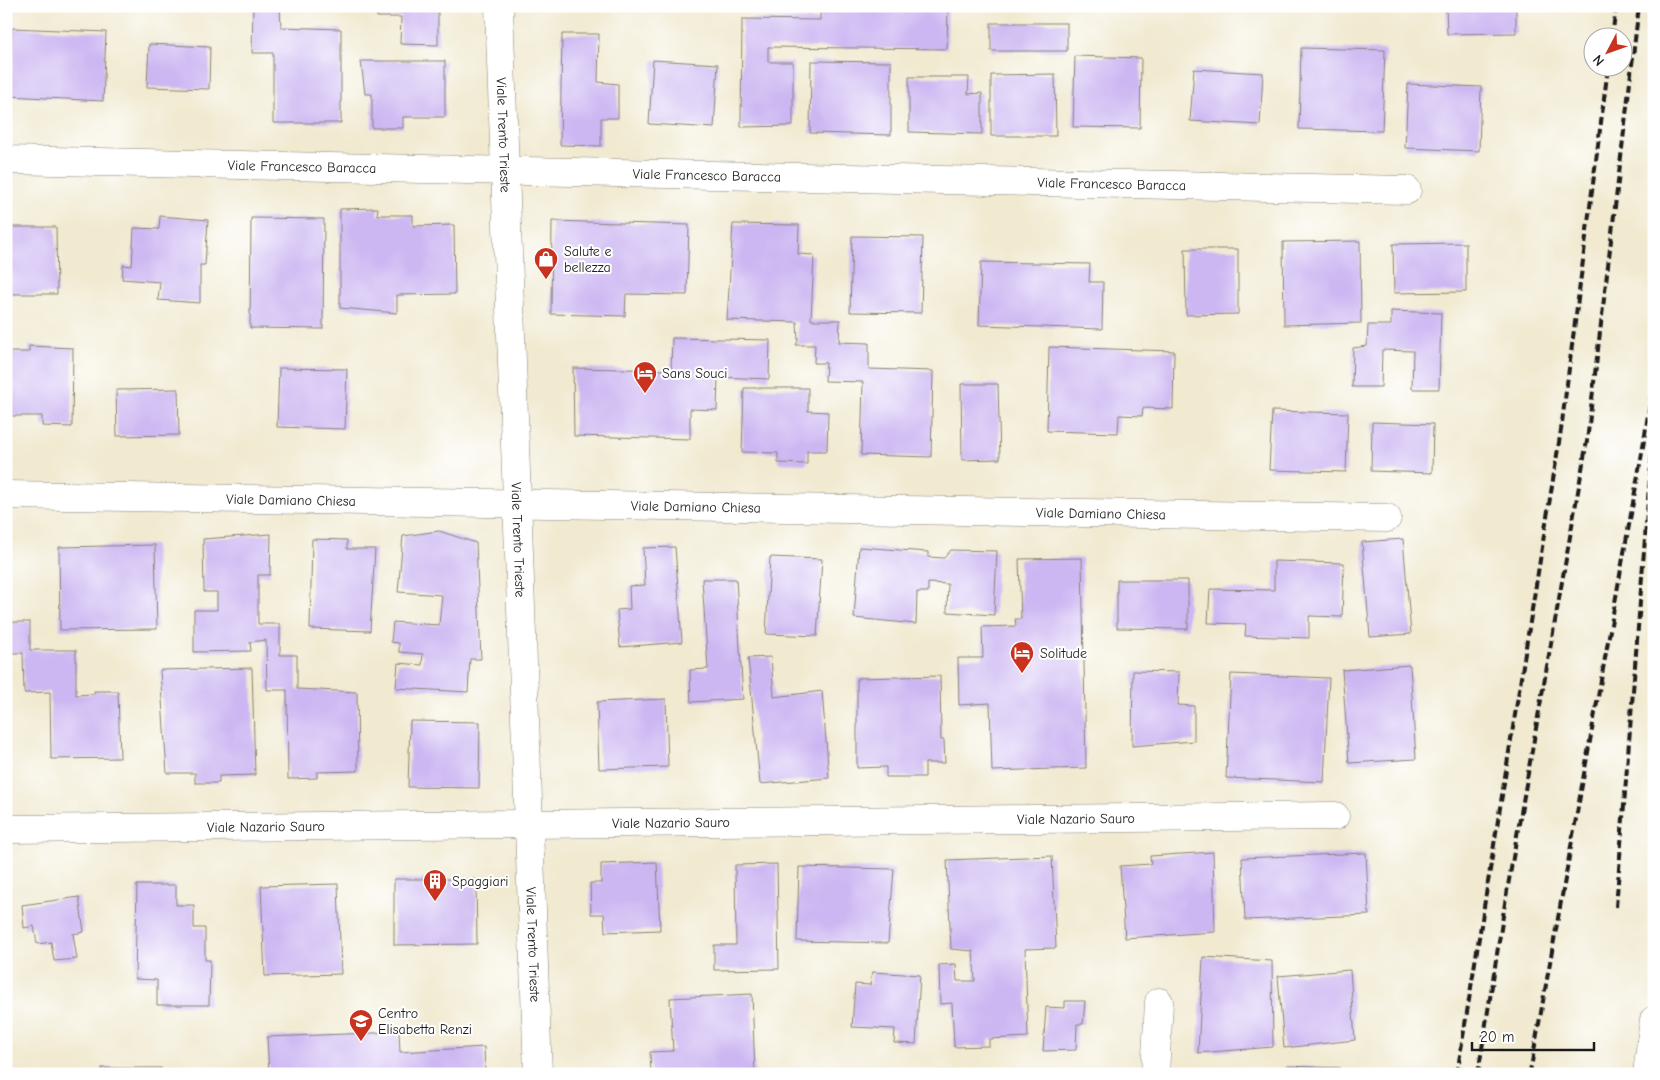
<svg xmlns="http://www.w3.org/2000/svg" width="1660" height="1080" font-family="'Comic Neue',sans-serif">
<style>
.building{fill:#ccb7f2}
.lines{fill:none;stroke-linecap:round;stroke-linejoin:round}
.minor-casing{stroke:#868376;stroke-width:29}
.tertiary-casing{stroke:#868376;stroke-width:29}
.minor{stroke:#fff;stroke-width:28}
.tertiary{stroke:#fff;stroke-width:28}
.rail{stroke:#1c1c1c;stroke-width:4;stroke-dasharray:8 4;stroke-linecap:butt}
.labels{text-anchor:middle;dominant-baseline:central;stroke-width:4;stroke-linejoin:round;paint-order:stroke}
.street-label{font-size:14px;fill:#1c1c1c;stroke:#fff}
.poi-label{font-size:14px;fill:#1c1c1c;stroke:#fff;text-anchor:start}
</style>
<rect width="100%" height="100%" fill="#fff"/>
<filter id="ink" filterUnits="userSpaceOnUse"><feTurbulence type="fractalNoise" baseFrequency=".02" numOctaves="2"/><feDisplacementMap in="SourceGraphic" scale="10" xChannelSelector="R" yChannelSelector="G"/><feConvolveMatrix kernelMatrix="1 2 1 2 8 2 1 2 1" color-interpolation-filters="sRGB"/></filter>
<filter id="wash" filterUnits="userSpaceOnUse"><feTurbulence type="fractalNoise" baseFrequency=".0096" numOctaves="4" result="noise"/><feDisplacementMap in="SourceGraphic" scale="20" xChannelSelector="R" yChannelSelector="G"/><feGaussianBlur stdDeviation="1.12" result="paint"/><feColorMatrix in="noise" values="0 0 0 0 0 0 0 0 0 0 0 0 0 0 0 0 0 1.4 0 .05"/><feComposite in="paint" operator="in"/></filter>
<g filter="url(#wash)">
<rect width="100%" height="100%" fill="#f1ead1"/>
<g id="blocks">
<g class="building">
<polygon points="253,6 280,6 281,27 341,29 341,123 273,123 273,53 252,53"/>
<polygon points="377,6 438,6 438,45 400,44 401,17 377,17"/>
<polygon points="820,6 948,6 947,49 768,47 768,62 793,62 793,126 741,127 742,19 820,20"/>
<polygon points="1446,6 1516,6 1516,33 1447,34"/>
<rect x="991" y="23" width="76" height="28"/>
<polygon points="12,28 106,32 103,101 9,96"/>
<polygon points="562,34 599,34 598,82 618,84 618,118 601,118 601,146 560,145"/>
<polygon points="149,44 210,47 209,89 147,87"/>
<polygon points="1301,48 1385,50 1382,131 1299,129"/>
<polygon points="1075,56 1141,58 1140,128 1073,127"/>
<polygon points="653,60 718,64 714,128 649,124"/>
<polygon points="361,61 445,61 445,117 403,117 403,128 372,128 372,94 365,94"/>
<polygon points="811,61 891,62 891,135 810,133"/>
<polygon points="1194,69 1263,73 1260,125 1190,121"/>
<polygon points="1055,74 1056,136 991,136 991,75"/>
<polygon points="909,77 969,77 968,94 982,93 982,134 909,132"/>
<polygon points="1408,84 1481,87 1479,151 1405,148"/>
<polygon points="378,208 377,215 413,215 413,226 454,225 455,294 397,295 397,313 340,308 340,209"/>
<polygon points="160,216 208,220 205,265 200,265 200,303 158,300 160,282 122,279 123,265 132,266 134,228 159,229"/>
<polygon points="251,218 324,219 323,329 250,328"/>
<polygon points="552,221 689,225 687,295 626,294 625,316 551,314"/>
<polygon points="733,224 799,225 798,254 814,255 811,320 840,320 839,342 869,343 869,369 933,371 931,457 861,455 863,382 825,381 826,363 814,363 815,345 796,345 798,341 797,322 727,320"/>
<polygon points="6,227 56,227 57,294 6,294"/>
<polygon points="852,236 923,237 921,313 850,312"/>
<polygon points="1360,241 1361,323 1284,325 1283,242"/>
<polygon points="1466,243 1466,292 1394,293 1393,244"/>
<polygon points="1185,249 1238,249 1238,314 1186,315"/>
<polygon points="981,262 1090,264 1089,282 1103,282 1102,329 979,325"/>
<polygon points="1391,311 1441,313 1439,389 1412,389 1413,351 1382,350 1381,387 1352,387 1353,348 1367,346 1368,325 1391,325"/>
<polygon points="672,338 770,340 769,379 718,377 717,410 690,409 690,439 574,436 573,368 671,370"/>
<polygon points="29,346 73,348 72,427 42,426 42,416 6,416 6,352 29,352"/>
<polygon points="1049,347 1174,351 1173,409 1143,408 1142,416 1119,415 1118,433 1047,431"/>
<polygon points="279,368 347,369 345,429 277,427"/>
<polygon points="961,384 998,384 1000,459 962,460"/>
<polygon points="744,388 808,388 808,411 828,412 827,451 807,451 807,464 778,463 778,453 742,452"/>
<polygon points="178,389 179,435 117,436 116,390"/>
<polygon points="1272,411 1348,413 1346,472 1269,470"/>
<polygon points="1372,422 1433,424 1432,473 1371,471"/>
<polygon points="439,531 476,543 481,659 470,659 468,692 396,688 398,663 422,665 423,654 399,652 399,643 391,642 393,622 439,625 442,595 398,592 403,536"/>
<polygon points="271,534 270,575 258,575 258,624 280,624 280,655 297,655 297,689 357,692 358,771 317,772 317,778 288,779 287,690 267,690 266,640 250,642 251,651 194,652 194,610 217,610 217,592 204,592 203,539"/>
<polygon points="312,539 347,540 347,549 375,549 370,631 310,629"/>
<polygon points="1403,539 1411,634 1370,637 1362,542"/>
<polygon points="155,545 157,629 60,630 59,547"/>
<polygon points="675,547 682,642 620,647 617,610 630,609 629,586 645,585 643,548"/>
<polygon points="859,547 928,552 928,557 944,558 951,550 997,551 994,615 947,612 948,584 928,583 928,592 917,592 916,624 854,618"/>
<polygon points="770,557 822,559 817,636 766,634"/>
<polygon points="1082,558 1086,768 992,771 990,703 959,705 958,658 983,658 982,627 1016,626 1015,619 1021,619 1019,559"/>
<polygon points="1274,561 1344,563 1342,617 1309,616 1309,638 1245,636 1246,624 1208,623 1210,589 1274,590"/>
<polygon points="702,579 736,579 743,699 691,702 690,670 708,669"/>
<polygon points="1117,580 1188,580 1188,629 1117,628"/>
<polygon points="6,622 30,622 30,650 76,650 76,695 94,694 94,691 118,691 120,758 51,759 50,692 24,693 23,653 6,653"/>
<polygon points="771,657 774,697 822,691 829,778 760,784 748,658"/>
<polygon points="1410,665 1416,759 1349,763 1342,670"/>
<polygon points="252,668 255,775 219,776 219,783 195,783 195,773 167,773 160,670"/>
<polygon points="1133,671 1179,672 1178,705 1194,706 1194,741 1132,746"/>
<polygon points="1231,674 1329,678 1324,782 1226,778"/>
<polygon points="940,676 941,740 944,740 945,763 925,763 925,777 886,777 886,767 857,768 857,678"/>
<polygon points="666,699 668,767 599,769 597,702"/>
<polygon points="410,721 480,722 479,788 408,787"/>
<polygon points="1213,852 1215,932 1125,938 1120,866 1151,864 1150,856"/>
<polygon points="1366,853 1369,915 1245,920 1242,858"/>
<polygon points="1052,856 1056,948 1025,949 1028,1037 989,1039 989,1046 954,1047 952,1003 940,1004 939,965 956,964 957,981 975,981 973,951 951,949 947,860"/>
<polygon points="657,862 660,930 605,932 604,914 591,914 590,883 601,883 601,864"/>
<polygon points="777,864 779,969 714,970 714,945 736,945 735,865"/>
<polygon points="799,867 894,869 888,943 797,941"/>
<polygon points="394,879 476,879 477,944 394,945"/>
<polygon points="338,884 341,974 265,976 261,886"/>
<polygon points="137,885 176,885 176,905 194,905 194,928 205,928 205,960 210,960 209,1005 157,1005 157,980 135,979"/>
<polygon points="79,897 84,932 73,934 77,959 54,961 51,942 37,944 34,926 24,928 22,905"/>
<polygon points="1203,957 1272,961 1273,1047 1198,1053"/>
<polygon points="1350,970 1355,1040 1284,1048 1278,976"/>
<polygon points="872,972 920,975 916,1044 894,1043 895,1029 852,1027 855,984 870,985"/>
<polygon points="752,994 755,1074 651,1074 650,1052 673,1051 670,998"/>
<polygon points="1065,1001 1085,1001 1083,1024 1077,1024 1076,1050 1043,1051 1046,1007 1065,1008"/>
<polygon points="399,1032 400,1052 484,1047 485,1074 269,1074 267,1037"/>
<polygon points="1287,1066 1341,1068 1340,1074 1287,1074"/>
<rect x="102" y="1068" width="59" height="6"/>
<polygon points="887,1071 967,1072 967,1074 887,1074"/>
</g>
</g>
</g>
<g filter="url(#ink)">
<use href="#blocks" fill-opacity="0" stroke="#868376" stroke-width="1"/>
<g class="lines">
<g class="minor-casing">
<g id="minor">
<path id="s1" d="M499 6 538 1074"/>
<path id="s2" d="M6 160 1407 190"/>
<path id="s3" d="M6 495 1387 518"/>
<path id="s4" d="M6 829 1335 816"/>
<polyline points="1651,1042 1654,1020"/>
<polyline points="1155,1074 1159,1002"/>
</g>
</g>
<g class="tertiary-casing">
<polyline id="tertiary" points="1647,1074 1651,1042 1654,1043"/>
</g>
<use href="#minor" class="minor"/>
<use href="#tertiary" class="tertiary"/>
<g class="rail">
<polyline points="1612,38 1616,6"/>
<polyline points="1616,907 1654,424"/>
<polyline points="1457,1074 1561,430 1608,68"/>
<polyline points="1478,1074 1506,897 1587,441 1639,6"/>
<polyline points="1529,1074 1532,1062 1642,453 1654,377"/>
</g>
</g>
</g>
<defs>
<g id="shop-pin" transform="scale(1.25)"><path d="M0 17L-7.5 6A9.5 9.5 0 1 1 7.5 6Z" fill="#c8321e" stroke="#fff"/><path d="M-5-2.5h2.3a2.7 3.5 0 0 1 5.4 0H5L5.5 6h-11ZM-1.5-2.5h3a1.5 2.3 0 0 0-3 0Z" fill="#fff"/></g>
<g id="hotel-pin" transform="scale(1.25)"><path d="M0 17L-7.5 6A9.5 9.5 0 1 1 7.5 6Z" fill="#c8321e" stroke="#fff"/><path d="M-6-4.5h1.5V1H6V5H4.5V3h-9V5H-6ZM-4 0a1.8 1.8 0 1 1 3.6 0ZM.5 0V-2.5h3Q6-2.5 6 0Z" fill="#fff"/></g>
<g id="building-pin" transform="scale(1.25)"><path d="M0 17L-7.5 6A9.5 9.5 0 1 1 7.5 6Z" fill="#c8321e" stroke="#fff"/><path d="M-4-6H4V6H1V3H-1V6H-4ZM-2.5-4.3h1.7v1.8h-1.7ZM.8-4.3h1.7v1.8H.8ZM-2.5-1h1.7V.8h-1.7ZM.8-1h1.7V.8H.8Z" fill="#fff"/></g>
<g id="school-pin" transform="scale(1.25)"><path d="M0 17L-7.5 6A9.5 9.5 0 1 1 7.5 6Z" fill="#c8321e" stroke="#fff"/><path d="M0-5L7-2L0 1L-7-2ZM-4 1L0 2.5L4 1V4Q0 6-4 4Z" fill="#fff"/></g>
</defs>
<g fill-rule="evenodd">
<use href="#shop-pin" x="546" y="259"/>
<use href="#hotel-pin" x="645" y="373"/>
<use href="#hotel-pin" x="1022" y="653"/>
<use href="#building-pin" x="435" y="881"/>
<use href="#school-pin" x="361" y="1021"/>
</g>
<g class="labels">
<g class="street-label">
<text stroke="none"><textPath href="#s1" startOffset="129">Viale Trento Trieste</textPath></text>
<text stroke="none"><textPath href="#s2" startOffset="296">Viale Francesco Baracca</textPath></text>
<text stroke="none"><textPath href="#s2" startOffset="701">Viale Francesco Baracca</textPath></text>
<text stroke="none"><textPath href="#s2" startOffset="1106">Viale Francesco Baracca</textPath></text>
<text stroke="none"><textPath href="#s3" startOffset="285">Viale Damiano Chiesa</textPath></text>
<text stroke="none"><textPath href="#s3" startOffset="690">Viale Damiano Chiesa</textPath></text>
<text stroke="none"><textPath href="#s3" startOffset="1095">Viale Damiano Chiesa</textPath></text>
<text stroke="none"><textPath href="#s1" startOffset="534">Viale Trento Trieste</textPath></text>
<text stroke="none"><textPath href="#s4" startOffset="1070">Viale Nazario Sauro</textPath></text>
<text stroke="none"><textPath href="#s4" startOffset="665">Viale Nazario Sauro</textPath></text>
<text stroke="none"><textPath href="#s4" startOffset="260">Viale Nazario Sauro</textPath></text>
<text stroke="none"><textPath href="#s1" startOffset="939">Viale Trento Trieste</textPath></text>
</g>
<g class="poi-label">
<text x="564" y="251">Salute e<tspan x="564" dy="16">bellezza</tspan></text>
<text x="662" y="373">Sans Souci</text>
<text x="1040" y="653">Solitude</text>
<text x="452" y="881">Spaggiari</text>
<text x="378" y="1013">Centro<tspan x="378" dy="16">Elisabetta Renzi</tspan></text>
</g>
</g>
<rect width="1660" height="1080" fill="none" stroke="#fff" stroke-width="25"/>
<g transform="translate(1608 52) rotate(229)"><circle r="24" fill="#ffffff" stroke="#a4a4a4"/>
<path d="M0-4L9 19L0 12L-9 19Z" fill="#c8321e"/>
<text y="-8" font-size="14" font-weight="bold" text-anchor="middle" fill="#1c1c1c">N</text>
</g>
<path d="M1472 1042v8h122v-8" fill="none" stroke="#1c1c1c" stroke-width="2.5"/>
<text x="1480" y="1042" font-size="15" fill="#1c1c1c" stroke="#ffffff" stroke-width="4" paint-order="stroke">20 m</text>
</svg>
